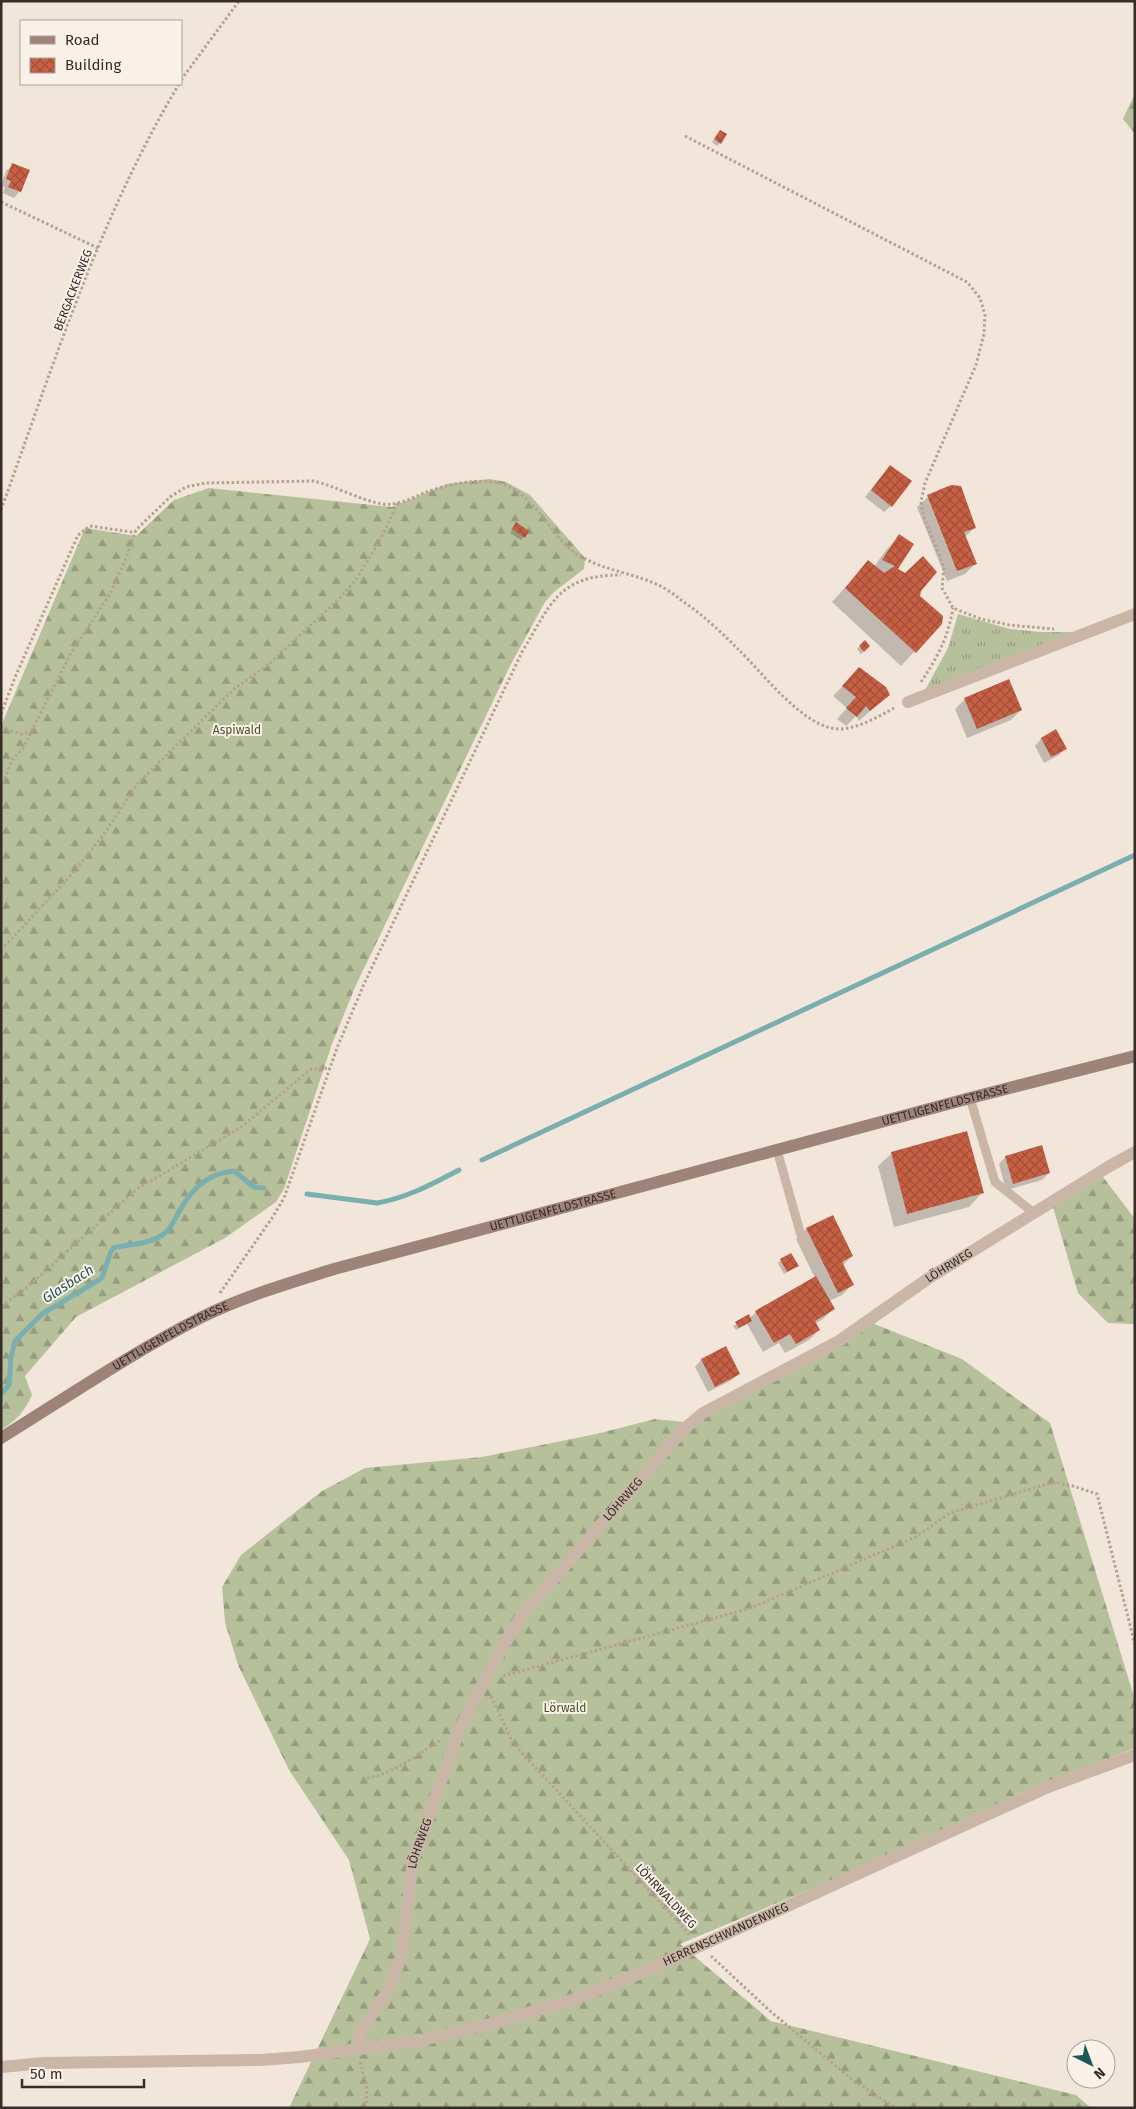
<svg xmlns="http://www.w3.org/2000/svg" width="1136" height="2109" font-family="'Fira Sans',sans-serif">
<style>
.grass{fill:url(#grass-tufts)}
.forest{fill:url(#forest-firs)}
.shadow{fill:#0003}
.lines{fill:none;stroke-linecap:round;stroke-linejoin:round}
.stream{stroke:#7aafb0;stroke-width:5}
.building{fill:url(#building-cross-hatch)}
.path{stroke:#b6a091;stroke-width:3;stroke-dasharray:2.5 2.5;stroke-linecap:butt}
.service{stroke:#cab6a7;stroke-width:9}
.minor{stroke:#cab6a7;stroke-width:12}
.secondary{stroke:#9e8478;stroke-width:12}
.labels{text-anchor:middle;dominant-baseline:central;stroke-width:4;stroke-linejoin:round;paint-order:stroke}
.street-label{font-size:12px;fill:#372c28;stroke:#faf1e8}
.park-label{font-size:12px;fill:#47552b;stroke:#faf1e8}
.water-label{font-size:14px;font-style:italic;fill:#1d5759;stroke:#faf1e8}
</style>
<defs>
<pattern id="grass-tufts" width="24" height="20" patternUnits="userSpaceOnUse" patternTransform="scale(1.25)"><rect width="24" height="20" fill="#b6c19b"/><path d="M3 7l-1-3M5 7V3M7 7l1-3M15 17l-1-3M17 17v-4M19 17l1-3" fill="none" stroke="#959d7e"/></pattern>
<pattern id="forest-firs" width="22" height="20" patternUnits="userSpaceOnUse" patternTransform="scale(1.25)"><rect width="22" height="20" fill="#b6c19b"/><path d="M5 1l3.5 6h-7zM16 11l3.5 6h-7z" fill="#959d7e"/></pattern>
<pattern id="building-cross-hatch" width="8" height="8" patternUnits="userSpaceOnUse" patternTransform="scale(1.25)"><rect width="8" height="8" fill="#c75f44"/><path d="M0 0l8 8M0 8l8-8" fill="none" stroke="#a24f39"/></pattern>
</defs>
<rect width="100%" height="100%" fill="#f2e6db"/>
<polygon class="grass" points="958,614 1010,629 1041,632 1076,632 924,692 948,648"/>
<g class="forest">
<polygon points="1135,93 1135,134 1123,119"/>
<path d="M490 479 506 482 530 495 585 558 584 569 554 592 545 602 510 666 356 985 332 1044 284 1189 276 1202 225 1238 76 1317 25 1376 32 1395C25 1411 16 1421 1 1430V726L85 528 136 536 174 500 209 488 392 507 447 484Z"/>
<polygon points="1103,1177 1135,1219 1135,1323 1132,1324 1108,1323 1078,1293 1053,1207"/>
<polygon points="872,1323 962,1359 1050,1423 1135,1700 1135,1748 1018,1794 901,1851 680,1944 771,2021 1076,2095 1091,2108 289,2108 370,1939 349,1860 289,1770 238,1665 225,1622 222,1587 241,1555 322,1491 365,1468 482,1457 596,1434 655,1419 683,1422"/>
</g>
<g class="shadow">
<polygon points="720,131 720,143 717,146 712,142"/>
<polygon points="13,165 20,191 14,198 3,193 5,187 1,186 6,171"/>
<polygon points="890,466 891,506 884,512 865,497"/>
<polygon points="952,486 974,528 965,537 975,564 965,574 947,581 917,507 928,497"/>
<polygon points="513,527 528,531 521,540 510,533"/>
<polygon points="900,536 897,569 905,575 920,591 919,597 941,623 901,666 832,602 868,562 874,567 886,550"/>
<polygon points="865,642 869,646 861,654 857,649"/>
<polygon points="859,669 889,694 859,721 856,716 846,726 837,719 847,708 833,696"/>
<polygon points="965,699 1021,710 1011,720 967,738 955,709"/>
<polygon points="1056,731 1065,748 1059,755 1044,763 1035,746 1041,739"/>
<polygon points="892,1153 982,1193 969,1207 894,1227 878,1166"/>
<polygon points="1005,1157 1049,1173 1042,1180 1006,1190 999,1164"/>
<polygon points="833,1216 852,1256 843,1265 852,1285 842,1295 829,1301 833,1309 823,1319 815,1324 819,1330 809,1340 785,1353 779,1343 763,1352 747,1324 736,1330 733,1326 750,1318 756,1312 815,1278 796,1239 806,1229"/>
<polygon points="781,1260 797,1266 784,1274 778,1263"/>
<polygon points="725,1348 739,1373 732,1380 708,1392 695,1367 701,1360"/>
</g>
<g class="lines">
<g class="stream">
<polyline points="482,1160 1135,855"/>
<path d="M307 1194 377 1203C407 1198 432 1184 459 1170"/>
<path d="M1 1394 9 1385 11 1357 15 1341 42 1314 102 1278 110 1254 113 1248C130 1244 152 1244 165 1233 172 1227 175 1218 180 1210 192 1188 209 1173 234 1171L254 1187 264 1188"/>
</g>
</g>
<g class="building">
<polygon points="720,130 727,134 721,144 714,139"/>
<polygon points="12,163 30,170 21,192 8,187 11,181 6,179"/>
<polygon points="890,465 912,481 892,507 871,490"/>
<polygon points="951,485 961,486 976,528 964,532 977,564 957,571 927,495"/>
<polygon points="516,522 529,531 525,538 512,529"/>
<polygon points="899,534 914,544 898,569 905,573 923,556 937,572 921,591 920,596 943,616 942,624 916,653 845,588 868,560 884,573 895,566 882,560"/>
<polygon points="865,640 870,646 864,652 859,646"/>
<polygon points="859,667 886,687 890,695 870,711 866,706 857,717 846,708 856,697 842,686"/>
<polygon points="1009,679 1022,710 977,729 964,698"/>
<polygon points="1056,729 1067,749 1051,757 1041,738"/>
<polygon points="967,1131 984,1193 907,1214 891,1152"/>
<polygon points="1042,1145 1050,1173 1013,1184 1005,1156"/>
<polygon points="833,1215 853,1256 842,1262 854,1285 838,1293 806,1228"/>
<polygon points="791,1253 799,1266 787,1272 780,1259"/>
<polygon points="816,1276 835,1309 815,1321 820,1330 796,1344 790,1334 774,1343 755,1311"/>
<polygon points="749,1314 752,1321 739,1328 735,1322"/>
<polygon points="726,1346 740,1374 715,1387 701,1359"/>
</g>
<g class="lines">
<g class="path">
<polyline points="181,80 239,1"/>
<polyline points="685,136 967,282 980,298 985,315 984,334 976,365 925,483 921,502 923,515 944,567 942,588 953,608 981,619 1009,625 1054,629"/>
<polyline points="1,202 98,248"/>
<path d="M1 510C53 366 100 216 179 84"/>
<path d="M921 682C937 658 948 638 953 608"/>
<polyline points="1,714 16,675 78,535 90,526 131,532 136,531"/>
<polyline points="1,728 22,734 30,731"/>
<path d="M1 788 12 760 23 748 71 653 110 594 125 561 136 530 170 497 186 487 205 483 313 481C335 485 372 507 392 504 403 503 414 497 424 493 445 485 472 479 494 482 532 488 547 532 575 553 600 570 630 572 656 584 665 588 674 594 681 600 702 614 721 632 738 649 762 672 805 730 840 729 860 728 879 716 896 707"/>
<polyline points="1,950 72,874 102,837 138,783 234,689 269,664 339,599 357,578 379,542 398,503"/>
<path d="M220 1293 272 1218 284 1198 337 1048 364 984 522 652C551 604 558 575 621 575"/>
<polyline points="1,1306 24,1290 137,1189 240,1128 311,1069 330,1068"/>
<polyline points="503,1676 751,1608 916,1537 950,1513 1054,1482 1073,1486 1097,1494 1135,1645"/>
<polyline points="491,1696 513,1743 691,1936"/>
<path d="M362 1779C391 1776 416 1755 441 1740"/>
<polyline points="711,1956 770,2011 854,2081 896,2108"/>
<polyline points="360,2062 367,2086 366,2108"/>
</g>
<g class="service">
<polyline points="970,1098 995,1182 1034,1213"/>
<polyline points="777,1150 800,1232 812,1258"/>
</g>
<g class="minor">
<polyline points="908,702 1135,614"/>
<path id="s1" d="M355 2049 363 2028 388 1991 401 1958 413 1861 460 1728 505 1642 523 1614 684 1429 703 1413 839 1341 929 1278 1108 1167 1135 1152"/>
<path id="s2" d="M1 2067 44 2063 260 2060 300 2057 418 2041 498 2022 572 2000 634 1976 1048 1787 1135 1755"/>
</g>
<path class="secondary" id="s3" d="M1 1438C67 1397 133 1352 202 1317 244 1296 290 1283 334 1269L970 1098 1135 1056"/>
</g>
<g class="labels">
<g class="street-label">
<text transform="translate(73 290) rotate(-69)">BERGACKERWEG</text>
<text stroke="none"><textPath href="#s3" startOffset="1008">UETTLIGENFELDSTRASSE</textPath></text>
<text stroke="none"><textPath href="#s3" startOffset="602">UETTLIGENFELDSTRASSE</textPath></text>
<text stroke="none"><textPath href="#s1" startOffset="1029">LÖHRWEG</textPath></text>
<text stroke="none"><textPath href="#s3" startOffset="198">UETTLIGENFELDSTRASSE</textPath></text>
<text stroke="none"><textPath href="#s1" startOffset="624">LÖHRWEG</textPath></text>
<text stroke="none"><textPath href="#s1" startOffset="219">LÖHRWEG</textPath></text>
<text transform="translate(666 1896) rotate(47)">LÖHRWALDWEG</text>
<text stroke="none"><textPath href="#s2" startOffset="745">HERRENSCHWANDENWEG</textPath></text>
</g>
<g class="park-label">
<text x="237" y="730">Aspiwald</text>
<text x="565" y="1708">Lörwald</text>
</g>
<g class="water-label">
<text transform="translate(68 1284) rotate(-33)">Glasbach</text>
</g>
</g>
<rect width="1136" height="2109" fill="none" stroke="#372c28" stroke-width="5"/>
<rect x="20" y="20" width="162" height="65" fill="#faf1e8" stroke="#aca29b"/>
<rect x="30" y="36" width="25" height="8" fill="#9e8478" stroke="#aca29b"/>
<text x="65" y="45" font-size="15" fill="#372c28">Road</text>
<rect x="30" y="58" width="25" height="15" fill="url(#building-cross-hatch)" stroke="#aca29b"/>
<text x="65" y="70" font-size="15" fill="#372c28">Building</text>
<g transform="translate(1091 2064) rotate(138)"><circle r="24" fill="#faf1e8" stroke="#aca29b"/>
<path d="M0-4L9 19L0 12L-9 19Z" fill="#1d5759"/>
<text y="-8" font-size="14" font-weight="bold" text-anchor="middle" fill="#372c28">N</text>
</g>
<path d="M22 2079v8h122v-8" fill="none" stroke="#372c28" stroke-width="2.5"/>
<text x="30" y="2079" font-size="15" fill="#372c28" stroke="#faf1e8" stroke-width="4" paint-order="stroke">50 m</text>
</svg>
